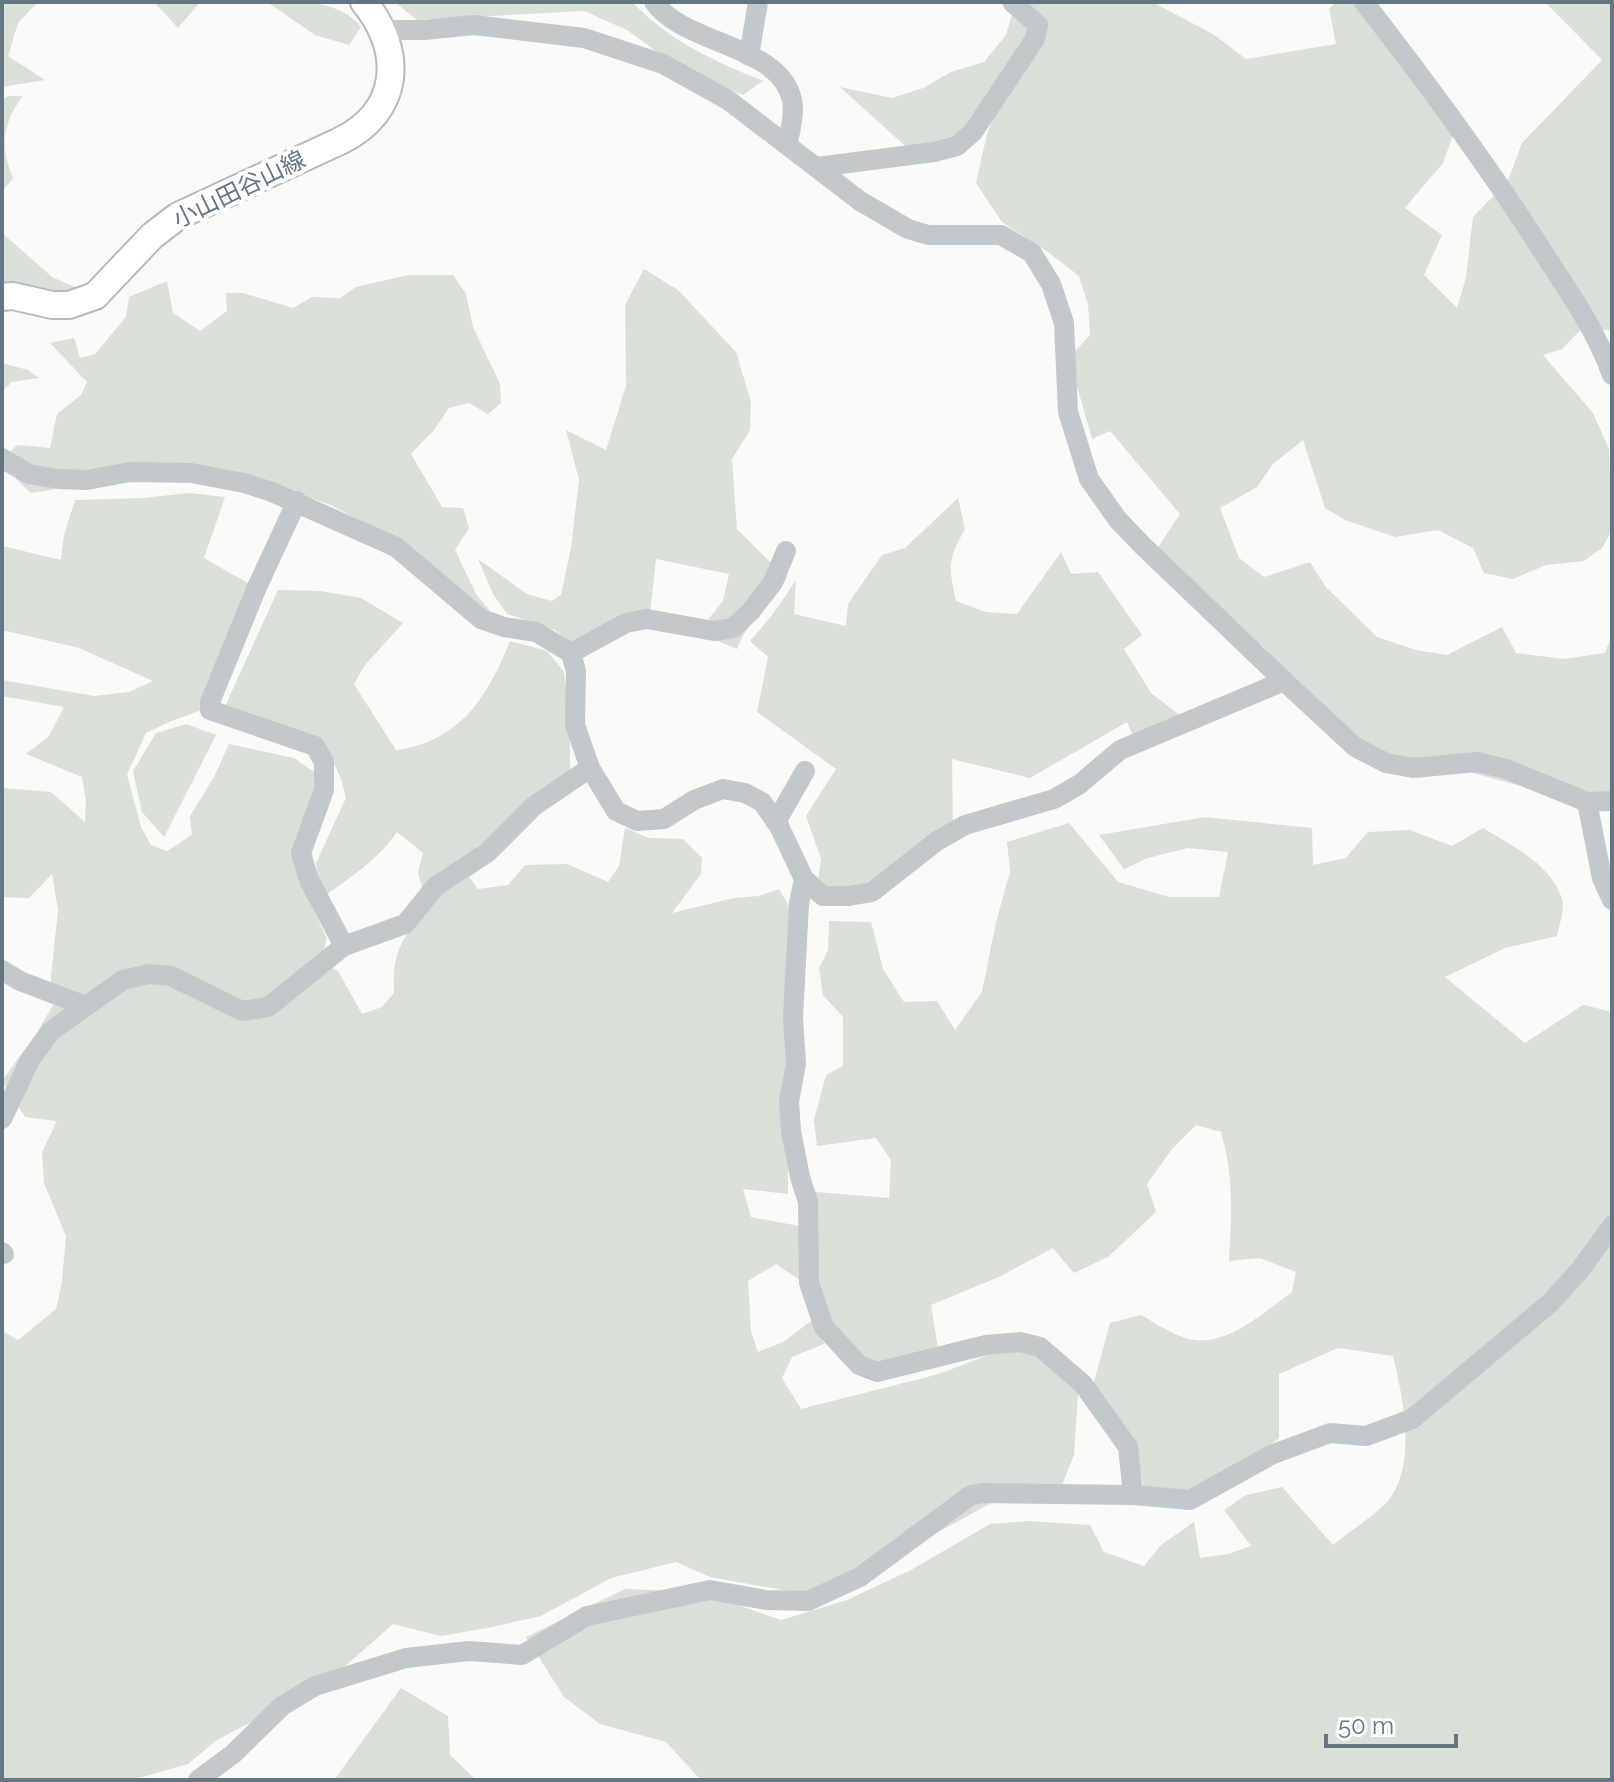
<svg xmlns="http://www.w3.org/2000/svg" width="1614" height="1782" font-family="Raleway,'Noto Sans JP',sans-serif">
<style>
.green{fill:#dadfd7}
.lines{fill:none;stroke-linecap:round;stroke-linejoin:round}
.major-casing{stroke:#b5babe;stroke-width:30}
.minor{stroke:#c3c8cc;stroke-width:20}
.major{stroke:#fff;stroke-width:26}
.labels{text-anchor:middle;dominant-baseline:central;stroke-width:8;stroke-linejoin:round;paint-order:stroke}
.street-label{font-size:24px;fill:#657683;stroke:#fff}
</style>
<rect width="100%" height="100%" fill="#fafaf8"/>
<g class="green">
<polygon points="2,2 38,2 18,23 8,56 45,80 2,87"/>
<polygon points="154,2 200,2 178,28"/>
<path d="M267 2C304 2 339 0 361 27L349 45 315 35Z"/>
<path d="M395 2H632C671 42 712 60 763 81L743 95 683 71 627 30 584 11 417 20Z"/>
<polygon points="1006,2 1152,2 1213,34 1246,59 1336,44 1329,8 1337,2 1354,2 1456,127 1443,163 1405,208 1442,235 1424,275 1457,308 1466,278 1473,217 1508,181 1522,143 1602,60 1545,2 1612,2 1612,330 1603,330 1590,320 1562,349 1543,355 1593,413 1609,449 1612,530 1602,548 1584,561 1546,565 1513,579 1484,573 1473,548 1438,530 1395,537 1345,520 1325,508 1303,440 1273,464 1257,487 1220,508 1239,558 1264,577 1310,562 1325,586 1377,637 1416,650 1447,655 1502,627 1516,653 1564,659 1605,653 1612,634 1612,795 1553,795 1433,762 1379,759 1305,702 1264,647 1223,626 1157,549 1180,514 1110,431 1092,439 1069,358 1090,335 1088,304 1079,276 1048,252 1002,222 976,183 987,134 997,107 937,162 915,155 840,87 892,98 923,88 951,72 984,62 1006,35 1014,8"/>
<path d="M9 96H23C2 123 0 147 13 178L2 192V99Z"/>
<polygon points="2,233 52,277 84,291 77,298 2,290"/>
<path d="M644 269 678 290 736 352 751 402 750 430 732 459 737 529 769 561 789 560C790 593 761 606 746 631 742 636 740 643 737 649L708 637 709 618 723 601 729 574 656 559 649 622 572 644 555 630 507 614 493 594 478 559 527 594 552 601 561 595 571 548 579 480 566 430 606 450 626 386 625 305Z"/>
<polygon points="408,275 453,275 466,294 473,327 500,384 501,403 488,414 469,403 449,408 434,430 411,454 442,507 463,508 469,528 455,550 476,594 491,612 453,594 403,544 331,505 239,474 68,487 31,493 14,477 2,470 2,460 17,445 50,448 57,414 81,395 87,382 50,343 74,338 80,358 95,354 126,317 129,297 167,281 173,313 200,331 227,311 226,293 243,293 293,308 312,297 340,298 356,287"/>
<polygon points="2,363 28,370 39,378 12,382 2,391"/>
<path d="M190 493 225 497 204 558 253 586 202 710 169 722 146 733 127 775 141 827 151 845 167 851 192 835 190 816 214 777 229 744 294 758 317 774 306 894 327 939 320 962 338 971 362 1014 382 1007 394 993C392 953 401 939 427 909L418 872 423 853 397 832C377 861 348 879 320 899L316 863 346 798 341 779 324 742 222 713 278 590 321 591 361 598 403 623 365 665 354 684 396 750C460 742 488 696 510 641L547 651 564 672 570 722V770L492 862 469 877 478 889 508 885 525 865 567 864 608 882 619 866 625 828 649 838 683 839 702 858 701 874 672 913 734 898 759 896 779 889 800 926 788 1152V1194L743 1189 751 1217 799 1226 805 1284 776 1264 748 1281 751 1332 758 1352 783 1342 814 1319 824 1344 792 1357 782 1378 801 1409 939 1374 988 1355 1031 1350 1079 1380 1074 1455 1058 1495 993 1502 913 1546 810 1595 710 1577 676 1562 611 1578 541 1616 487 1628 441 1636 393 1624 326 1683 217 1740 188 1764 132 1780H2V1331L18 1340 56 1309 62 1282 66 1236 44 1183 42 1152 57 1121 25 1117 2 1081 38 1031 57 998 50 987 58 910 52 874 29 898 2 897V788L51 792 85 822 86 801 82 777 26 754 49 736 64 707 2 696V680L94 696 129 692 153 681 79 648 2 630V546L61 560 64 535 75 500 142 498Z"/>
<path d="M958 498 965 530C947 557 949 571 956 601L986 612 1017 614 1061 552 1071 574 1098 572 1142 635 1124 649 1151 693 1191 724 1138 748 1127 722 1030 778 952 759 953 834 868 898 817 887 821 859 806 816 836 769 757 712 768 657 750 641 773 614 796 580 794 614 846 626 848 604 882 555 905 548Z"/>
<polygon points="186,724 216,735 164,837 142,812 133,771 156,733"/>
<path d="M1205 817 1312 828 1313 865 1346 858 1368 832 1410 830 1452 846 1483 828C1511 845 1552 865 1562 899 1565 909 1559 925 1557 936L1505 948 1445 977 1525 1043 1583 1005 1609 1011 1612 1017V1780H701L666 1742 600 1724 564 1697 526 1637 625 1589 678 1591 732 1603 781 1620 847 1600 911 1570 990 1524 1029 1521 1090 1525 1104 1552 1144 1566 1161 1545 1194 1522 1200 1558 1228 1554 1251 1546 1224 1510 1246 1495 1282 1487 1333 1545C1346 1534 1383 1510 1391 1497 1416 1460 1403 1397 1393 1356L1338 1348 1279 1374V1438L1244 1468 1204 1489 1145 1498 1137 1452 1091 1393 1110 1323 1141 1315C1154 1322 1166 1331 1180 1336 1220 1354 1261 1314 1292 1292L1296 1272 1260 1258 1229 1261C1232 1214 1234 1178 1221 1132L1196 1125 1172 1149 1147 1184 1156 1212 1108 1257 1074 1273 1053 1248 999 1277 931 1305 940 1361 893 1371 844 1351 825 1309 811 1245 804 1191 889 1198 891 1160 876 1138 817 1146 814 1120 826 1075 843 1066V1017L823 995 819 968 828 950 829 921 871 922 883 969 904 1002 937 1001 955 1030 982 992 996 922 1010 872 1007 842 1069 823 1118 882 1169 897H1219L1228 852 1188 848 1148 858 1124 869 1099 835Z"/>
<polygon points="401,1688 448,1716 450,1755 476,1780 334,1780"/>
</g>
<g class="lines">
<g class="major-casing">
<path id="major" d="M2 297 13 296 52 305H69L95 296 152 236 178 216 340 141C401 111 404 52 364 2"/>
</g>
<g class="minor">
<path d="M654 2C684 45 780 44 792 100 795 113 790 130 788 143"/>
<path d="M1364 2C1427 83 1488 165 1543 252 1569 292 1596 330 1612 375"/>
<polyline points="383,30 424,30 474,25 584,38 663,64 728,100 860,201 908,229 928,235 1001,235 1032,253 1051,284 1064,323 1068,412 1089,479 1118,520 1143,546 1284,681 1355,747 1386,763 1413,768 1477,762 1506,769 1587,802 1612,801"/>
<polyline points="749,56 758,2"/>
<polyline points="817,167 934,152 957,146 973,132 1035,39 1038,25 1012,2"/>
<polyline points="2,458 29,474 59,479 87,480 130,472 191,473 244,483 272,492 396,547 481,619 504,627 536,632 571,653 576,671 575,725 590,768 616,811 637,821 664,819 694,800 723,789 745,793 762,802 779,826 804,879 823,896 849,896 872,892 937,841 965,825 1054,799 1080,784 1120,750 1284,681"/>
<polyline points="297,501 257,587 210,702 210,710 315,746 324,762 324,790 301,853 309,880 344,946"/>
<polyline points="571,653 626,623 647,619 714,631 733,628 751,611 773,582 786,551"/>
<polyline points="1587,802 1602,878 1612,900"/>
<polyline points="776,822 805,771"/>
<polyline points="804,879 799,904 793,1018 796,1064 789,1101 791,1131 800,1177 808,1202 809,1283 824,1327 859,1365 877,1372 986,1345 1020,1342 1040,1347 1083,1384 1128,1447 1133,1495"/>
<polyline points="2,970 20,981 86,1006"/>
<polyline points="2,1119 30,1060 51,1031 123,980 149,974 171,976 242,1011 268,1007 344,946 405,924 436,886 488,852 534,806 590,768"/>
<polyline points="2,1252 4,1254"/>
<polyline points="198,1780 233,1754 282,1706 315,1686 406,1658 469,1651 522,1655 587,1616 710,1590 766,1600 808,1601 860,1577 971,1495 983,1493 1133,1495 1190,1500 1271,1455 1330,1433 1366,1436 1412,1419 1550,1303 1580,1270 1612,1226"/>
</g>
<use href="#major" class="major"/>
</g>
<g class="labels">
<g class="street-label">
<text transform="translate(239 189) rotate(-26)">小山田谷山線</text>
</g>
</g>
<rect width="1614" height="1782" fill="none" stroke="#657683" stroke-width="8"/>
<path d="M1326 1734v12h130v-12" fill="none" stroke="#657683" stroke-width="4"/>
<text x="1338" y="1734" font-size="24" fill="#657683" stroke="#ffffff" stroke-width="6" paint-order="stroke">50 m</text>
</svg>
